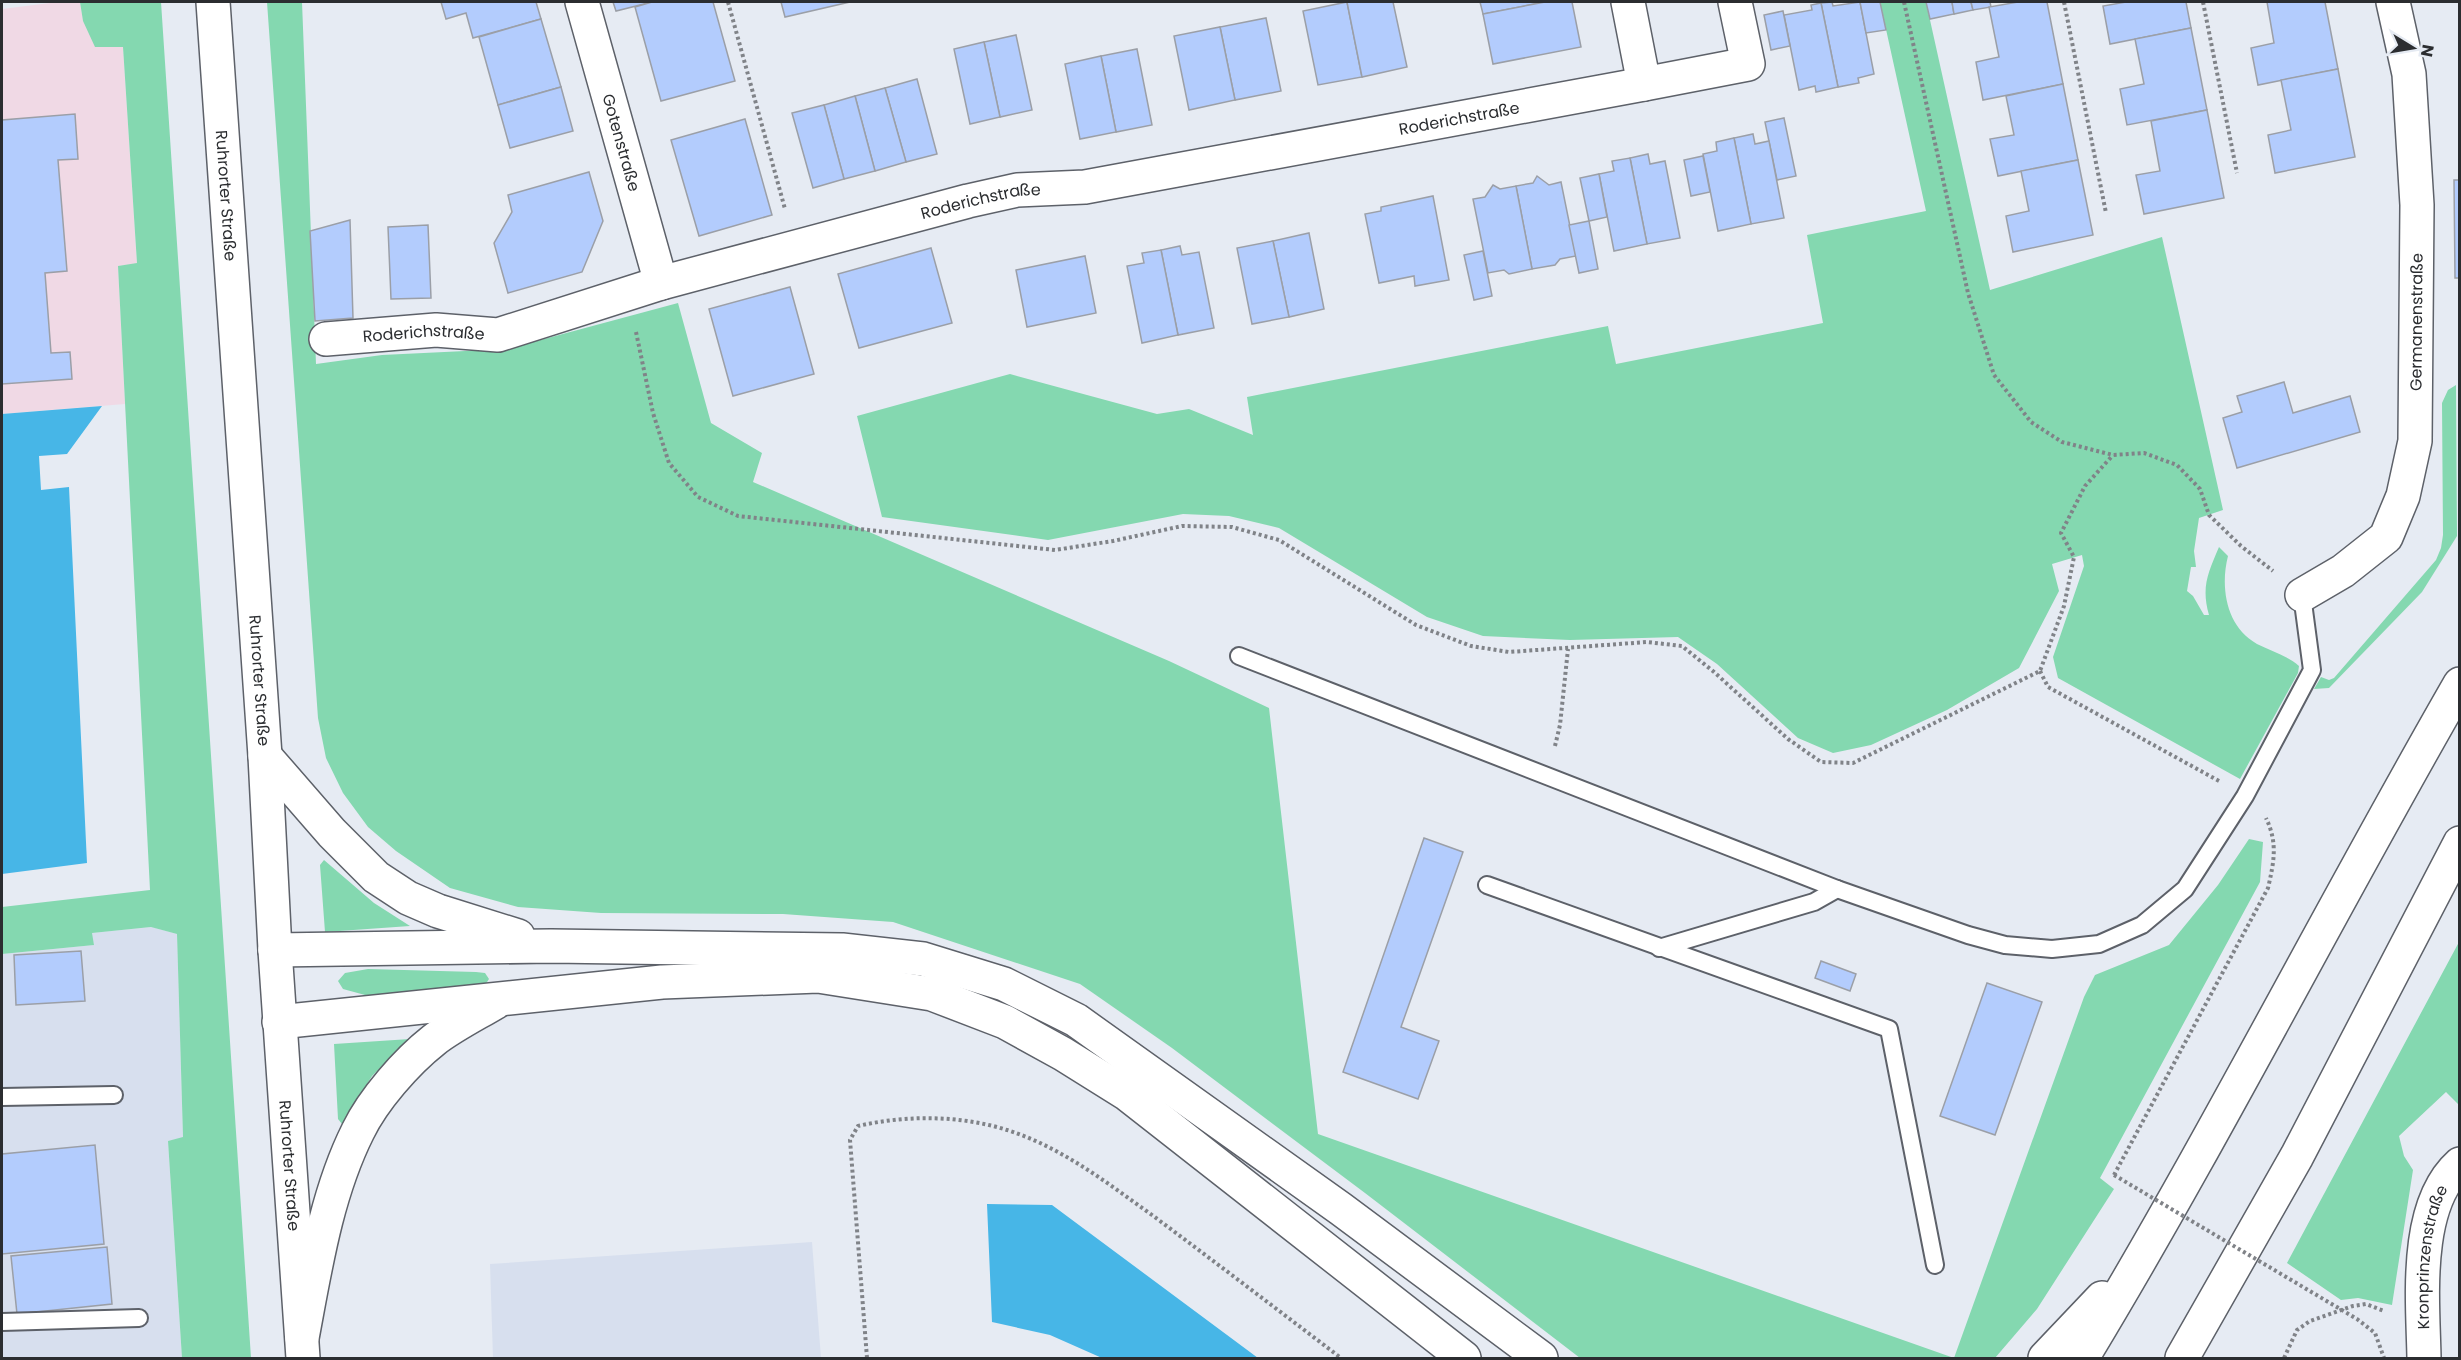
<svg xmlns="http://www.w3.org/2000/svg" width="2461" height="1360" font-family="Poppins,sans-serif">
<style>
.built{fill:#d7dfee}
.industrial{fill:#f0d9e5}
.green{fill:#84d8b0}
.water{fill:#47b6e7}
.building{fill:#b3ccfd;stroke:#9b9fa7;stroke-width:1.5}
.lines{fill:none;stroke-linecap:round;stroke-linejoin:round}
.service-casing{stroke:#5d6169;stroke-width:20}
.minor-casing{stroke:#5d6169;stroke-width:36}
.secondary-casing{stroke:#5d6169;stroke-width:36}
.primary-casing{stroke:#5d6169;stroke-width:36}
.trunk-casing{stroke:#5d6169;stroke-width:36}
.path{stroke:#808388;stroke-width:4;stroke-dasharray:3 3;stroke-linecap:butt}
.service{stroke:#fff;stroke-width:16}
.minor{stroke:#fff;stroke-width:33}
.secondary{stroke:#fff;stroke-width:33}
.primary{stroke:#fff;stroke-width:33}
.trunk{stroke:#fff;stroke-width:33}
.path-bridge{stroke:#808388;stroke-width:4;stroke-dasharray:3 3;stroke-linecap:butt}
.labels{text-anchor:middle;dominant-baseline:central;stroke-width:6;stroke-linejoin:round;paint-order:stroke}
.street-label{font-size:16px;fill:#2b2d30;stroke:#e6ebf3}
</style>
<rect width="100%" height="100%" fill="#e6ebf3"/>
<g class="built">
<polygon points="152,927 177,934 183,1138 168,1141 182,1358 2,1358 2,954 94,945 91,933"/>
<polygon points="812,1242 821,1358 493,1358 490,1264"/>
</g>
<polygon class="industrial" points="58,2 80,2 83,21 123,47 137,264 118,266 125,404 2,414 2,9"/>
<g class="green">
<polygon points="80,2 161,2 251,1358 182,1358 168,1141 183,1137 177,934 151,927 92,933 94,945 2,954 2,907 150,890 118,266 137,263 123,47 95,47 83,21"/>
<polygon points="267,2 302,2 316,364 382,355 507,349 678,303 711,423 762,453 753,482 1169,661 1269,708 1318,1134 1954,1358 2084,997 2095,975 2169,945 2218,885 2249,839 2263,842 2260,882 2100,1178 2114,1189 2037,1309 1995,1358 1580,1358 1365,1193 1172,1048 1080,984 893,922 783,914 601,913 518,907 450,888 396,851 368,827 343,793 326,758 318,718"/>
<path d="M1880 2H1926L1990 290 2162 237 2223 510 2199 518 2194 551 2196 567H2191L2187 591 2193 596 2204 615H2209C2201 587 2208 573 2219 547L2228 556C2220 587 2226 627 2257 644 2271 651 2288 656 2299 666L2298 673 2240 779 2058 678 2053 657 2084 566 2082 555 2052 564 2059 591 2019 668 1947 710 1871 745 1833 753 1798 738 1717 664 1678 637 1570 640 1483 636 1427 617 1279 528 1229 516 1183 514 1048 540 882 517 857 416 1010 374 1157 414 1189 409 1253 435 1247 397 1608 326 1616 364 1823 323 1807 235 1926 211Z"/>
<polygon points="2456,385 2457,536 2422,592 2329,688 2314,689 2321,677 2329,680 2334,678 2436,560 2441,548 2443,535 2442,403 2448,390"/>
<polygon points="324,860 374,903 410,926 325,932 320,865"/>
<polygon points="2459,942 2459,1105 2446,1092 2399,1136 2404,1156 2413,1170 2392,1305 2358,1298 2341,1300 2287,1263"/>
<polygon points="368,969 476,972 485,973 489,979 485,985 376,998 343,989 338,981 345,973"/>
<polygon points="410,1039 372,1076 342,1124 338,1119 334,1044"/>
</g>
<g class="water">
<polygon points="102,406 67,454 39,456 41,490 69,487 87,863 2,874 2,414"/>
<polygon points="987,1204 1052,1205 1258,1358 1102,1358 1050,1335 992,1322"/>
</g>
<g class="building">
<polygon points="441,2 536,2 541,19 473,38 466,13 446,19"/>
<polygon points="613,2 652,2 616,11"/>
<polygon points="652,2 713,2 735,81 661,101 635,7"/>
<polygon points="781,2 850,2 785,17"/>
<polygon points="1347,2 1362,77 1318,85 1303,11"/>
<polygon points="1347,2 1393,2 1407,67 1362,77"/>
<polygon points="1480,2 1545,2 1483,14"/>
<polygon points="1545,2 1572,2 1581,47 1493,64 1483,14"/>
<polygon points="1832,2 1833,6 1860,2 1874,74 1858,78 1859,83 1838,87 1821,3"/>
<polygon points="1860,2 1880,2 1886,30 1866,33"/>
<polygon points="1926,2 1952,2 1954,14 1930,19"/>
<polygon points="1952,2 1971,2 1973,10 1954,14"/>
<polygon points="1971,2 1990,2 1991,7 1973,10"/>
<polygon points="2018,2 2047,2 2063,84 1983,100 1976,62 1999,57 1989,7"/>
<polygon points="2126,2 2186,2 2191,28 2110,44 2103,6"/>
<polygon points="2267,2 2325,2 2338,69 2258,85 2251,48 2274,43"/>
<polygon points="1821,3 1838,87 1816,92 1815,86 1799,90 1784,15 1812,10 1811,5"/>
<polygon points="1783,11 1790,46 1771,50 1764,15"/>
<polygon points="1266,18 1281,91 1235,100 1220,27"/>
<polygon points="541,19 561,87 498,105 479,37"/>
<polygon points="1220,27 1235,100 1189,110 1174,36"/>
<polygon points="2191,28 2207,110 2127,125 2120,89 2144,84 2135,39"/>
<polygon points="1016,35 1032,110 1000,117 984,42"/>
<polygon points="984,42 1000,117 970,124 954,49"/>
<polygon points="1137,49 1152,125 1116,132 1101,56"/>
<polygon points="1101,56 1116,132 1080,139 1065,64"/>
<polygon points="2338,69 2355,157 2275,173 2268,135 2291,130 2281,80"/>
<polygon points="917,79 937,154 906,162 885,88"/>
<polygon points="2063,84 2078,160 1998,176 1990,139 2014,135 2006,96"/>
<polygon points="561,87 573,131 510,148 498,105"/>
<polygon points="885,88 906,162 875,171 855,96"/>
<polygon points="855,96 875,171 844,179 824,105"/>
<polygon points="824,105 844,179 813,188 792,113"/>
<polygon points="2207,110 2224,198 2144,214 2136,175 2160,171 2151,121"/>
<polygon points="75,114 78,159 58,160 67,271 45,273 51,353 70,352 72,379 2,384 2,120"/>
<polygon points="1784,118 1796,176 1777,180 1765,122"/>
<polygon points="745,119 772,215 699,236 671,140"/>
<polygon points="1753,134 1755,144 1769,141 1784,218 1751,224 1734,138"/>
<polygon points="1734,138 1751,224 1718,231 1703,154 1717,151 1716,142"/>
<polygon points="1648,154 1650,164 1665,161 1680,238 1647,244 1630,158"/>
<polygon points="1703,156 1710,192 1691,196 1684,160"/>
<polygon points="1630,158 1647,244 1614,251 1599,174 1614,171 1612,161"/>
<polygon points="2078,160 2093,235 2013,252 2006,216 2029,211 2021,171"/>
<polygon points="589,172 603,221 582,272 508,293 494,243 512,212 508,195"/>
<polygon points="1599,174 1607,217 1589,221 1580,178"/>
<polygon points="1537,176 1549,185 1561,182 1576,256 1560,259 1555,265 1532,269 1516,186 1533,183"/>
<polygon points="2454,180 2460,180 2460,278 2455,278"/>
<polygon points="1493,185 1500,189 1516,186 1532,269 1509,274 1504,270 1488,273 1473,199 1485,197"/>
<polygon points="1433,196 1449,280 1415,286 1414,276 1379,283 1365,214 1381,211 1381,207"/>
<polygon points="350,220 353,318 315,321 310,231"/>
<polygon points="1589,221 1598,269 1579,273 1569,225"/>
<polygon points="428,225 431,298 391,299 388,227"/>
<polygon points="1309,233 1324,309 1289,317 1273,241"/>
<polygon points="1273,241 1289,317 1252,324 1237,248"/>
<polygon points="1180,246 1182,255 1199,252 1214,328 1178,335 1161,250"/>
<polygon points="931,248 952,323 859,348 838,274"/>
<polygon points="1161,250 1178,335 1142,343 1127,266 1144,263 1142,253"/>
<polygon points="1483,251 1492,296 1474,300 1464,255"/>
<polygon points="1085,256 1096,313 1027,327 1016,270"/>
<polygon points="790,287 814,374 733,396 709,309"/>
<polygon points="2284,382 2293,413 2350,396 2360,432 2237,468 2223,418 2242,412 2237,396"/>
<polygon points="1424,838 1463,852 1401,1027 1439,1041 1418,1099 1343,1072"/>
<polygon points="81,951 85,1001 16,1005 14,955"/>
<polygon points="1821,961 1856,974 1850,991 1815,978"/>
<polygon points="1987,983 2042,1002 1995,1135 1940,1116"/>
<polygon points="95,1145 104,1244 2,1254 2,1154"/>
<polygon points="107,1247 112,1304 17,1314 11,1256"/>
</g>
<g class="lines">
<g class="service-casing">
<g id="service">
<polyline points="1239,656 1837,889 1968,935 2005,945 2052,949 2099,944 2142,925 2185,889 2245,796 2312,670 2302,595"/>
<polyline points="1487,885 1889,1029 1935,1265"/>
<polyline points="1659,948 1814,902 1837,889"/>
<polyline points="2,1097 114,1095"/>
<polyline points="2,1322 139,1318"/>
</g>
</g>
<g class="minor-casing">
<g id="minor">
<path id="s1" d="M582 2 661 283"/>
<polyline points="1628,2 1644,84 1748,64 1735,2"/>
<path id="s2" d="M326 339 436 330 498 335 661 283 968 201 1017 190 1085 187 1644 84"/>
<path id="s3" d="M2302 595 2343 571 2386 537 2403 496 2415 441 2417 205 2409 74 2393 2"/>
<path id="s4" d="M2424 1358C2423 1301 2413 1206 2460 1164"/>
</g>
</g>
<g class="secondary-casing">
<g id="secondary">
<path id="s5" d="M213 2 265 756 275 950"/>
</g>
</g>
<g class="primary-casing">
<g id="primary">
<path id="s6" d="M275 950 303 1358"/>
</g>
</g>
<g class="trunk-casing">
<g id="trunk">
<polyline points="265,756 332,833 376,877 408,898 438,911 518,936"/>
<polyline points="275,950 551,946 842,950 923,959 1004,984 1076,1020 1341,1209 1541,1358"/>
<polyline points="279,1022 662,982 818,976 932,994 1005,1022 1063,1054 1127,1094 1464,1358"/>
<path d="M302 1338C315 1269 326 1195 358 1131 373 1100 406 1062 434 1040 452 1026 476 1014 496 1002"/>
<polyline points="2045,1358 2102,1298"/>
<path d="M2082 1358C2215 1138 2331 908 2460 684"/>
<polyline points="2182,1358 2297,1156 2460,843"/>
</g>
</g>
<g class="path">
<polyline points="728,2 785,209"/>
<polyline points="1904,2 1968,293 1994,375 2031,422 2062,442 2113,455 2144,453 2177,465 2200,489 2209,515 2241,546 2273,571"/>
<polyline points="2064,2 2106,213"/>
<polyline points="2203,2 2237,173"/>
<polyline points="636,332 653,413 669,463 698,497 738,516 1055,550 1113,541 1182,526 1232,527 1279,540 1416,625 1471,646 1509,652 1647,642 1682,646 1714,672 1788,739 1821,762 1853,763 2040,671 2064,606 2074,557 2061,533 2085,486 2113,455"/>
<polyline points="2040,671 2048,687 2219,781"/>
<polyline points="1555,746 1560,725 1568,649"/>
<path d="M2114 1175 2268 888C2274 862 2278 843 2266 818"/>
<path d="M867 1358 850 1140 858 1126C906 1115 960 1115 1007 1130 1061 1147 1106 1182 1152 1215 1215 1262 1278 1310 1341 1358"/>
<polyline points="2284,1358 2297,1330 2310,1321 2353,1306 2366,1304 2384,1311"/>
</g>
<use href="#service" class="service"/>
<use href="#minor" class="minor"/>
<use href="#secondary" class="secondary"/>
<use href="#primary" class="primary"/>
<use href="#trunk" class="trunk"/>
<polyline class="path-bridge" points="2114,1175 2357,1319 2375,1333 2384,1358"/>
</g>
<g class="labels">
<g class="street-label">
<text stroke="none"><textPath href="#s2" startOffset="1160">Roderichstraße</textPath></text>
<text stroke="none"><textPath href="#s1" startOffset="146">Gotenstraße</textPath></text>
<text stroke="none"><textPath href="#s5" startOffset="194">Ruhrorter Straße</textPath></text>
<text stroke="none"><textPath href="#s2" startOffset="674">Roderichstraße</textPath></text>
<text stroke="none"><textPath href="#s3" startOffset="322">Germanenstraße</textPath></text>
<text stroke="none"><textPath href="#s2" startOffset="98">Roderichstraße</textPath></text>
<text stroke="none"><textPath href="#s5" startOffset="680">Ruhrorter Straße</textPath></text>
<text stroke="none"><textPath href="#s6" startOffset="216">Ruhrorter Straße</textPath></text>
<text stroke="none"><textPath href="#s4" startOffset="102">Kronprinzenstraße</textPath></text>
</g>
</g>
<rect width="2461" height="1360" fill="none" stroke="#2b2d30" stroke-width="6"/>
<g transform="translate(2413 48) rotate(101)" stroke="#e6ebf3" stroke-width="4.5" paint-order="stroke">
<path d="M0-4.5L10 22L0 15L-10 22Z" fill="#2b2d30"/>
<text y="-9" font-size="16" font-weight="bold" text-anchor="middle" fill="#2b2d30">N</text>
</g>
</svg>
